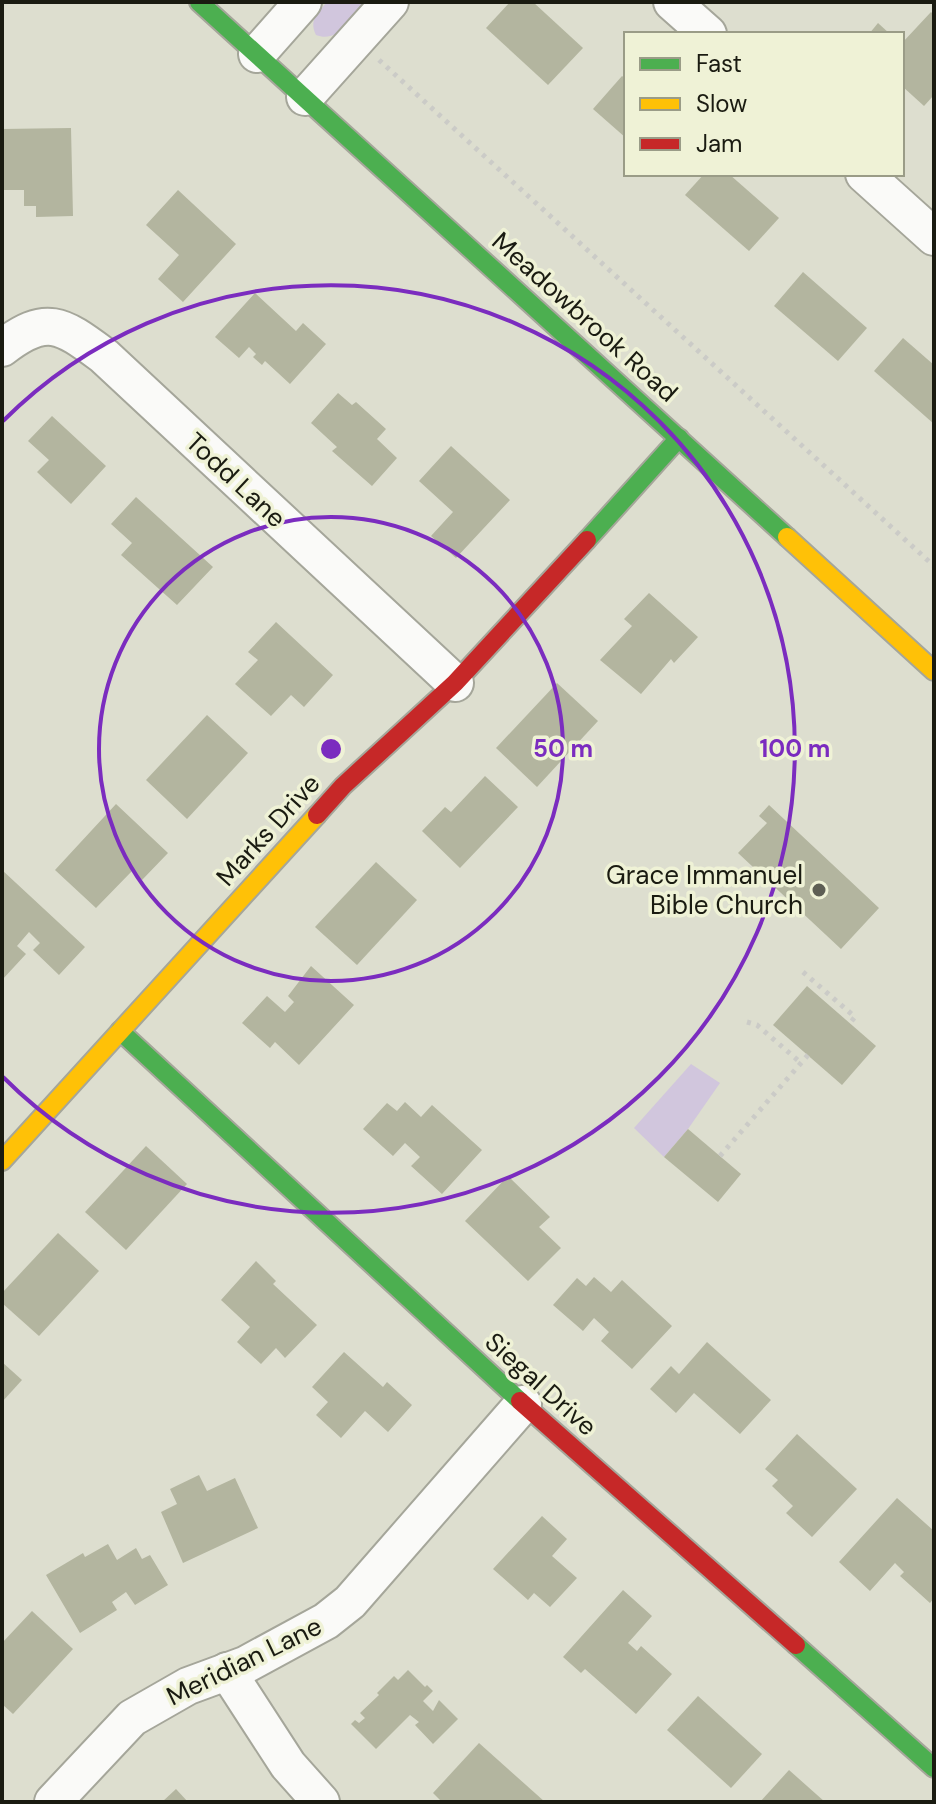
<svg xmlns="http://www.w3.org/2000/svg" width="936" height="1804" font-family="'DM Sans',sans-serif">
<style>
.green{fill:#d1c6dd}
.building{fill:#b3b59f}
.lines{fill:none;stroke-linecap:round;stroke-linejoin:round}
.street-casing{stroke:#a5a69a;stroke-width:40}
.fast-casing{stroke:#a5a69a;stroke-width:22}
.slow-casing{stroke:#a5a69a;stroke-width:22}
.jam-casing{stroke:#a5a69a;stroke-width:22}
.path{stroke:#cbcbc7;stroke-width:5;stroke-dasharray:4 6;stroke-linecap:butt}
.street{stroke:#fafaf8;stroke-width:36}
.fast{stroke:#4caf50;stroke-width:18}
.slow{stroke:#ffc107;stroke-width:18}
.jam{stroke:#c62828;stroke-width:18}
.ring{fill:none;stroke:#7b2cbf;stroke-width:4}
.poi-dot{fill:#5e5f54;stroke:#eff2d6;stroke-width:3}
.labels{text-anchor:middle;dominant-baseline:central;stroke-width:7;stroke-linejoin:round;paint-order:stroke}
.street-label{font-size:26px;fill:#1a1b11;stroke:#eff2d6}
.poi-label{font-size:26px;fill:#1a1b11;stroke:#eff2d6;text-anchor:end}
.centre{fill:#7b2cbf;stroke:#eff2d6;stroke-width:4}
.ring-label{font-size:24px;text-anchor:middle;font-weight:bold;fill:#7b2cbf;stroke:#eff2d6;stroke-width:7;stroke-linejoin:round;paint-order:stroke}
</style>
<rect width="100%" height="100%" fill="#dddecf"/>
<g class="green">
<path d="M327 2H367C354 17 338 44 316 35 309 20 317 14 327 2Z"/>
<polygon points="691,1064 720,1083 688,1129 664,1157 634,1128"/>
</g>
<g class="building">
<polygon points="510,2 533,2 583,48 548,85 486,28"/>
<polygon points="931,12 934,15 934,95 924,106 902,86 902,43"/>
<polygon points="878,23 890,34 869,34"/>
<polygon points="622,76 626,79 626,138 593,109"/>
<polygon points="71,128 73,216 36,217 36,206 24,206 24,190 2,190 2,129"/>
<polygon points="704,174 729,174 779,218 749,251 685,195"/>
<polygon points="178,190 236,244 183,302 158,279 179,255 146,225"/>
<polygon points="803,272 867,328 838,361 774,306"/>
<polygon points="255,293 296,331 303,323 326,344 290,384 265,361 262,365 253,357 256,354 249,347 239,358 215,337"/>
<polygon points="903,338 934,365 934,424 874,371"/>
<polygon points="338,393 352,405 356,402 386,429 377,439 397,458 372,486 332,451 337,447 311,423"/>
<polygon points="52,416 106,466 71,504 37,472 49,460 28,441"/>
<polygon points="451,446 510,500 456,558 431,536 453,512 419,481"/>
<polygon points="136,497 213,567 177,605 121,555 132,543 111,524"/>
<polygon points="649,593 698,637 674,663 671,659 641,694 600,660 632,626 624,619"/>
<polygon points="276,622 333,675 304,707 291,695 271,716 235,684 258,660 248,652"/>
<polygon points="557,683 598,721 537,787 496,748"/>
<polygon points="207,715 248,753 187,819 146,780"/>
<polygon points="485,776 518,807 460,868 422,831 445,807 451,812"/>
<polygon points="116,804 168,853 142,880 132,871 96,908 55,870"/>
<polygon points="769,805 879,908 841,949 738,853 767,823 759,816"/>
<polygon points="376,862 417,900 357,965 315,927"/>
<polygon points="2,870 85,947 59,975 33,950 40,943 29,932 17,946 26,954 2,980"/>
<polygon points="311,966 354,1005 299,1065 275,1042 270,1048 242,1023 267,996 285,1012 294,1002 288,996"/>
<polygon points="807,986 876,1046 842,1085 773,1025"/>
<polygon points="405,1102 421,1117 432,1105 482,1150 442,1194 411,1166 420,1157 405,1143 393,1156 363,1129 387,1103 397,1111"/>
<polygon points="688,1129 741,1174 718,1202 664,1157"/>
<polygon points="146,1146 187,1184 126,1250 85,1212"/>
<polygon points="508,1176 550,1217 539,1227 561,1248 528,1281 465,1221"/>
<polygon points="58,1233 99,1271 39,1336 2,1303 2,1293"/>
<polygon points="256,1261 276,1281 273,1284 317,1325 285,1358 276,1348 261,1364 237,1342 250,1327 221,1300"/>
<polygon points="594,1277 611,1292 622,1280 672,1326 632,1369 601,1341 609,1332 594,1318 583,1331 553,1305 577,1278 586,1286"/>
<polygon points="707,1342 771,1400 740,1434 694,1393 676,1413 650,1389 671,1366 679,1374"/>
<polygon points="344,1352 383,1387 387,1382 412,1405 388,1432 365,1411 341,1438 316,1415 328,1402 312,1387"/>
<polygon points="2,1362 22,1380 2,1402"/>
<polygon points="797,1434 857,1489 812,1537 786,1513 793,1506 772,1486 778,1480 765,1469"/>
<polygon points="199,1475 207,1491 235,1478 258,1528 183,1563 161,1512 177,1504 170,1489"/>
<polygon points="897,1498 934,1531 934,1598 930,1603 900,1576 904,1572 895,1563 870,1591 839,1562"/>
<polygon points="542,1516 567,1539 552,1556 577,1578 550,1607 534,1593 528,1600 493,1569"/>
<polygon points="108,1544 117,1560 136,1548 142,1559 150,1555 168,1585 135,1605 126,1592 112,1602 117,1610 80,1633 46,1575 83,1553 85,1557"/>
<polygon points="623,1590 652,1616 628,1643 637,1651 641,1646 672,1674 636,1714 585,1669 581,1673 563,1657"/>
<polygon points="32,1611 73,1649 13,1714 2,1704 2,1643"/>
<polygon points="408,1670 425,1687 427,1685 433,1691 423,1701 433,1711 439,1700 458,1719 433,1744 415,1725 419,1722 410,1715 376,1749 351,1724 355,1720 359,1723 365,1718 360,1713 379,1695 377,1693 394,1676 398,1680"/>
<polygon points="698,1696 762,1754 731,1788 667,1730"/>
<polygon points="479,1743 545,1802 442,1802 433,1793"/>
<polygon points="789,1770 825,1802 760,1802"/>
<polygon points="176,1789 188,1802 162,1802"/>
</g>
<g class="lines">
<g class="street-casing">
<g id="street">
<polyline points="672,2 708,34"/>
<polyline points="257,54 303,2"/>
<polyline points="305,97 390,2"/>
<polyline points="864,174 934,237"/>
<path d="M2 348C47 313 62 325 104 356L455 683"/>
<polyline points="227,1671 288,1765 321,1802"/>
<polyline points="53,1802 132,1718 188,1686 245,1665 326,1621 350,1602 523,1404"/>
</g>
</g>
<g class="fast-casing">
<g id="fast">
<polyline points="199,2 787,537"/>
<polyline points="587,540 679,438"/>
<polyline points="120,1031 520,1401"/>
<polyline points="796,1645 934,1768"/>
</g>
</g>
<g class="slow-casing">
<g id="slow">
<polyline points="787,537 934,671"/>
<polyline points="2,1161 317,815"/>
</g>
</g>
<g class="jam-casing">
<g id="jam">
<polyline points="317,815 343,786 455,683 587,540"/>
<polyline points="520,1401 796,1645"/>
</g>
</g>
<g class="path">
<polyline points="379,60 934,566"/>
<polyline points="803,972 855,1017 850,1023"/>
<polyline points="747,1022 757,1025 801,1063"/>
<polyline points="720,1156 808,1055"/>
</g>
<use href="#street" class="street"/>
<use href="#fast" class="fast"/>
<use href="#slow" class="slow"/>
<use href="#jam" class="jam"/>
</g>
<g class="ring">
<circle cx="331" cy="749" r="232"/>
<path d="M3 421A464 464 0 1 1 3 1077"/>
</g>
<circle class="poi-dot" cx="819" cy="890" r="8"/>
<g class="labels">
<g class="street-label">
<text transform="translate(585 317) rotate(42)">Meadowbrook Road</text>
<text transform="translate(236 480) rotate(43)">Todd Lane</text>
<text transform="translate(268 830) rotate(-48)">Marks Drive</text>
<text transform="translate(541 1384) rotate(42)">Siegal Drive</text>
<text transform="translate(244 1661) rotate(-26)">Meridian Lane</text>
</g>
<g class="poi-label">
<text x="803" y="875">Grace Immanuel<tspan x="803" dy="30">Bible Church</tspan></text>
</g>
</g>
<circle cx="331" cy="749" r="12" class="centre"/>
<g class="ring-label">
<text x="563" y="757">50 m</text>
<text x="795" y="757">100 m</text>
</g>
<rect width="936" height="1804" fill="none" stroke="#1a1b11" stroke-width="8"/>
<rect x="624" y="32" width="280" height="144" fill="#eff2d6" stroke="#9a9c87" stroke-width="2"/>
<rect x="640" y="58" width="40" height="12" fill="#4caf50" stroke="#9a9c87" stroke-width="2"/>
<text x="696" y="72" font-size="24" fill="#1a1b11">Fast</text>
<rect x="640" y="98" width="40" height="12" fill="#ffc107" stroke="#9a9c87" stroke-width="2"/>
<text x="696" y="112" font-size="24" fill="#1a1b11">Slow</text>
<rect x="640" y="138" width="40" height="12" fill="#c62828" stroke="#9a9c87" stroke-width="2"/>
<text x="696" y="152" font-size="24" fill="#1a1b11">Jam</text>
</svg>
